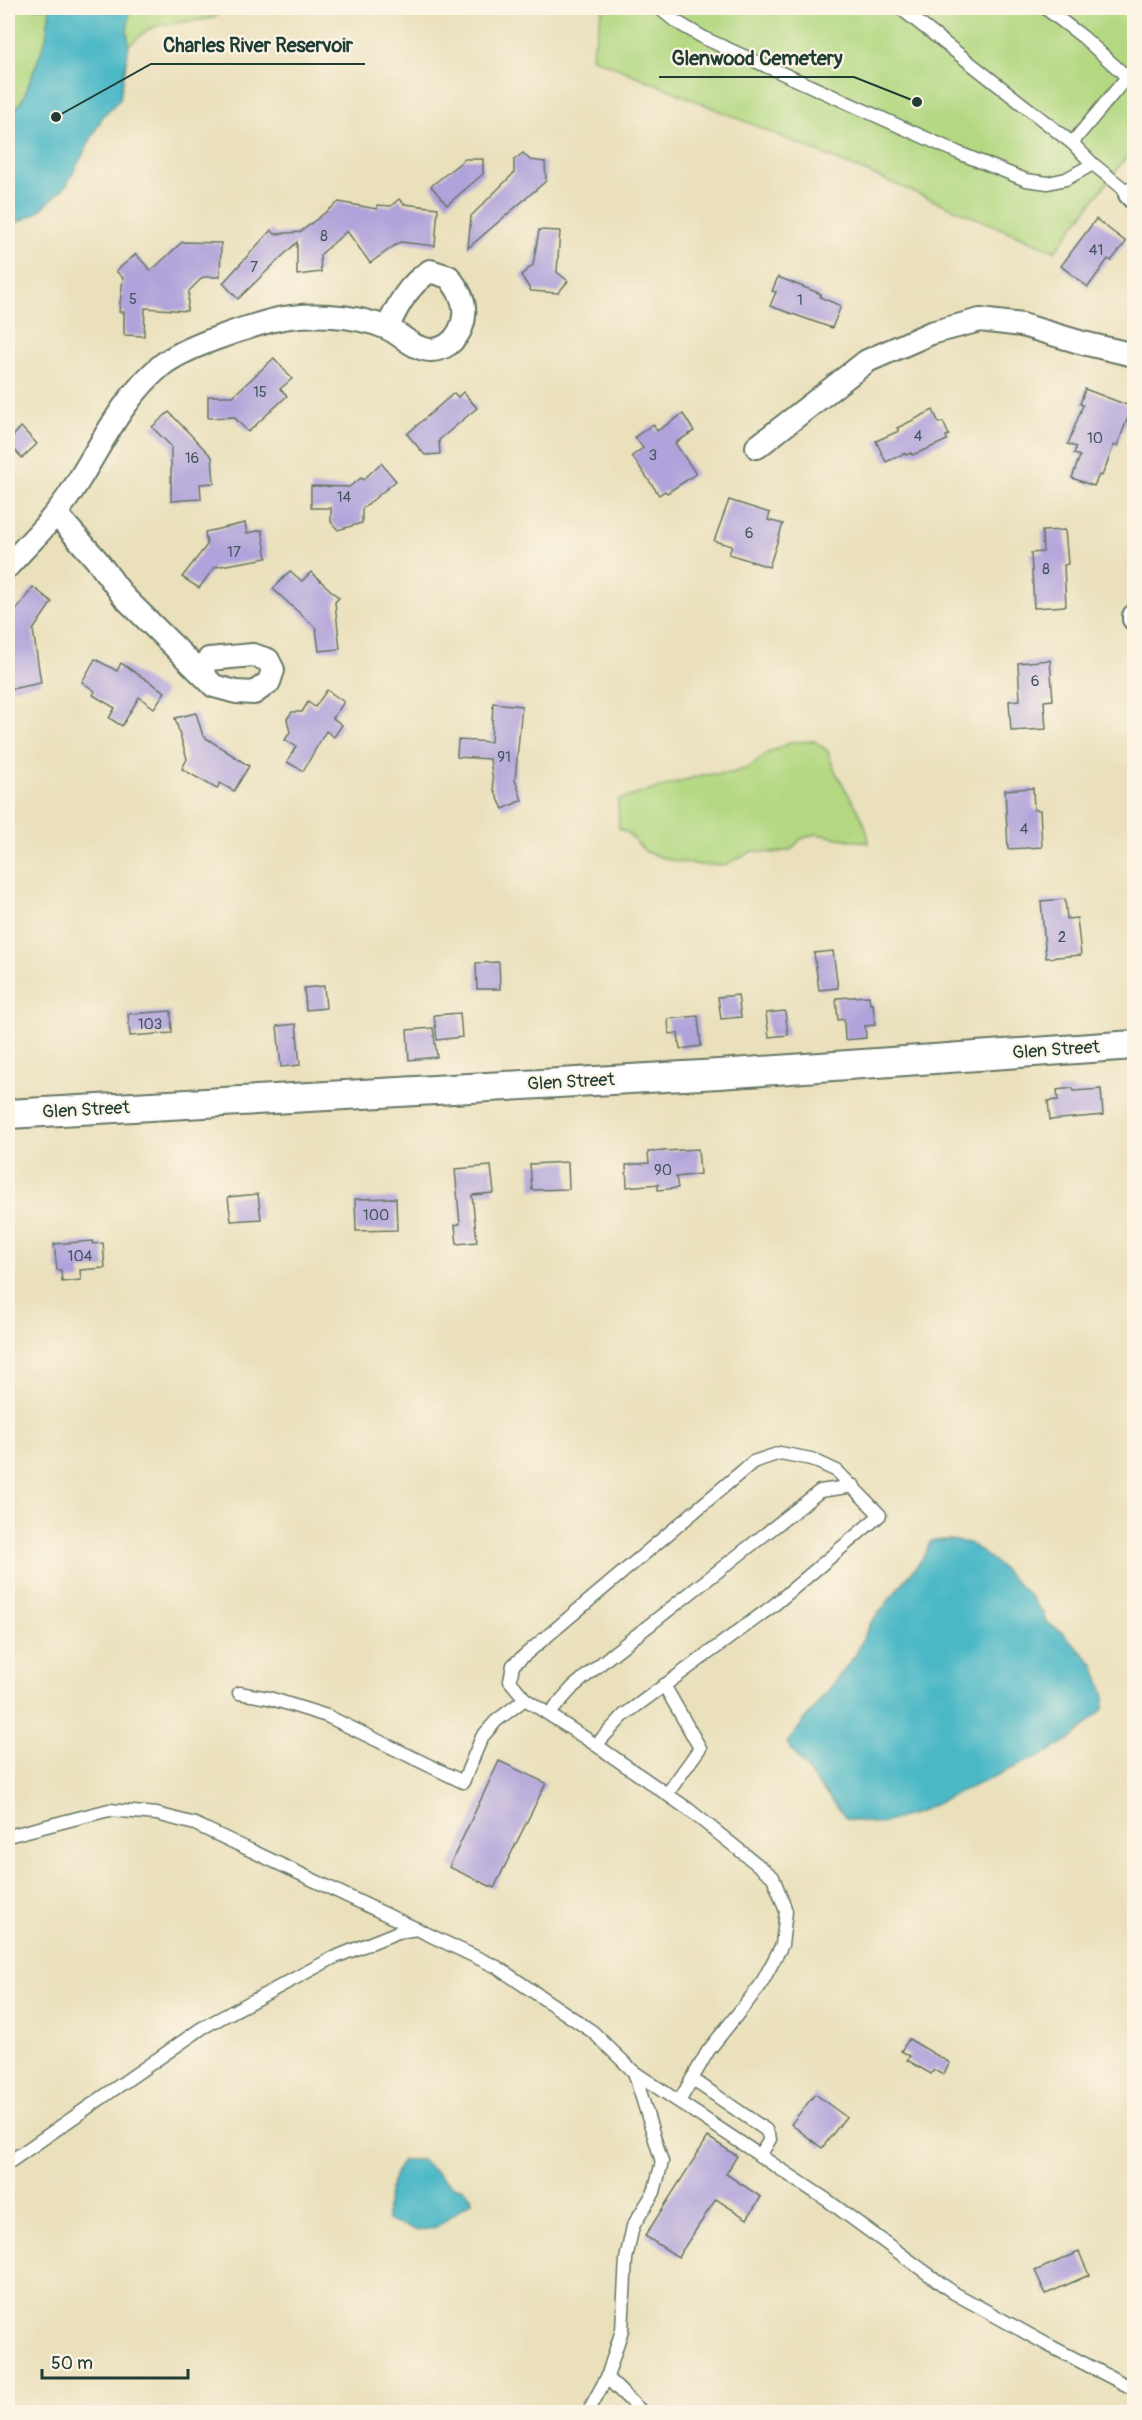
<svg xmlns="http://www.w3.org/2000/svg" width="1142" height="2420" font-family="Pangolin,sans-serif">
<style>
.green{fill:#b4d882;stroke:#6a8a5b;stroke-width:1.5}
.water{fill:#4bb8c6;stroke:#357a7d;stroke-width:1.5}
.building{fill:#b0a2da}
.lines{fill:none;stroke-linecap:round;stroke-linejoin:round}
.service-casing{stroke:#667664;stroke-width:15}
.minor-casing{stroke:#667664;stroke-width:26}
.tertiary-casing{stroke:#667664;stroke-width:32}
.service{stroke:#fff;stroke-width:12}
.minor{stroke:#fff;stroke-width:22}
.tertiary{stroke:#fff;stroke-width:28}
.labels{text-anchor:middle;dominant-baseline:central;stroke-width:4.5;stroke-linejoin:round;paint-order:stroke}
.number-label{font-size:15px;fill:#43565e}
.street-label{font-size:18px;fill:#1f3d34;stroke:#fcf5e5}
.leader{fill:none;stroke:#1f3d34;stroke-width:2}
.callout-dot{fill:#1f3d34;stroke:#fcf5e5;stroke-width:2}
.callout-label{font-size:20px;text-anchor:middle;font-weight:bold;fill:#1f3d34;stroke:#fcf5e5;stroke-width:4.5;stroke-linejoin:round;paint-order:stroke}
</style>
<rect width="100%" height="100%" fill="#fcf5e5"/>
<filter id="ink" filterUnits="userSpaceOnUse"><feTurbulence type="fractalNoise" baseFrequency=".0167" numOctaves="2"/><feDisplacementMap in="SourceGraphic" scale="12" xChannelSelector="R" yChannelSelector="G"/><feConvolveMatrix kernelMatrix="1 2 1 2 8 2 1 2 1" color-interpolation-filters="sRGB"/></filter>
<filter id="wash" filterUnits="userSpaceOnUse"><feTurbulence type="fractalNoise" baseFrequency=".008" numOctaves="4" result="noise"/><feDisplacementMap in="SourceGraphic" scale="24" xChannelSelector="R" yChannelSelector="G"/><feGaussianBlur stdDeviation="1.35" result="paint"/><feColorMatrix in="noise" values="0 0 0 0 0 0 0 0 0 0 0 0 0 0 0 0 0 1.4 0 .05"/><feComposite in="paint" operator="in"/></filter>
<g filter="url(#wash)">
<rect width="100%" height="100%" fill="#eae0bc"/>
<g class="green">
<polygon points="8,8 50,8 46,39 23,99 8,118"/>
<polygon points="130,8 220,8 219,13 214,18 159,25 147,30 129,45 127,31"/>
<polygon points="603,8 1134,8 1134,147 1055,251 591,57"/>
<path d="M814 741 828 751C835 784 866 809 869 843L816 834 801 839 792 849 775 853 753 851 725 865H700L670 860 646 852 627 832 619 829 618 800 702 775 731 773 748 768 766 754 791 742Z"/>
</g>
<g class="water">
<polygon points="50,8 130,8 127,31 129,45 120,99 103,116 66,186 37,213 8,227 8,118 23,99 46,39"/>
<polygon points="949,1540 970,1543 997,1564 1027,1593 1043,1613 1046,1622 1063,1633 1094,1665 1105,1696 1103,1709 1074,1737 1050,1751 913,1814 880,1824 847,1819 815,1781 787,1743 856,1654 870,1624 922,1559 931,1541"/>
<path d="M402 2160H421L452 2186 464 2189 471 2196 472 2201 436 2227 419 2231 388 2221C383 2205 393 2174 402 2160Z"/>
</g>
<g id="blocks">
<g class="building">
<polygon points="523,153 530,160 545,162 546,181 468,248 471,216 514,173 514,160"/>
<polygon points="465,159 483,159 483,174 447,205 431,186"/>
<polygon points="399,199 404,204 438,208 435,246 400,242 370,263 347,231 320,255 321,272 297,275 297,242 238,299 223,283 271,230 275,234 300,232 339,202 377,209 377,205 391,206"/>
<polygon points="1096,219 1126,242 1111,261 1108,259 1088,287 1061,266"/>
<polygon points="539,230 560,231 557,272 568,281 558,293 531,291 521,275 533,265"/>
<polygon points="182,242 221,243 220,277 203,277 189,291 187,311 145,308 144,336 124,335 124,312 119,312 123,278 116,271 136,254 151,271"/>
<polygon points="778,277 821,294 820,297 841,306 832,328 770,306 776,292 772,291"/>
<polygon points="274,358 292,379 280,389 287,396 248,432 234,417 208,418 208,396 233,396"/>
<polygon points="1085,389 1132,407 1117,446 1114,445 1102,476 1099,475 1094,486 1072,478 1080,456 1074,454 1076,447 1068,444 1083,405 1080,404"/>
<polygon points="463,392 477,408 439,440 440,454 425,455 407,434 454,393 458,397"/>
<polygon points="933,410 939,423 943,422 949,435 946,436 947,440 925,450 912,455 911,453 906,455 905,453 886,462 876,441 899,431 897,428"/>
<polygon points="169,412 212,457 214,483 200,484 201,499 171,501 171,446 152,427"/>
<polygon points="683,414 694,431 675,443 696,474 667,493 665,491 659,495 632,456 643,448 635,437 653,424 657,431"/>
<polygon points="21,427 37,444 22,458 8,442"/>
<polygon points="381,463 396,481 362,509 362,523 338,530 331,522 331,508 311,508 311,486 349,487 361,478 363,480"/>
<polygon points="729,500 770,513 768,520 783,524 769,567 729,554 732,546 714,541"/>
<polygon points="245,523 247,533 262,530 267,558 215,567 199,588 182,577 207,545 205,532"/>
<polygon points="1065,530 1068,564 1064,565 1066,606 1034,608 1031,553 1043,552 1042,531"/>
<polygon points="290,571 302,581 311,572 339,598 335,602 340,649 319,651 316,628 273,589"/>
<polygon points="33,587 52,602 33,630 41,683 11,689 8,671 8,622"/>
<polygon points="95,659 117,671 121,663 165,692 154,708 139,697 122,726 109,718 115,708 93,695 95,691 82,682"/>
<polygon points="1050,660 1053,700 1044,701 1046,729 1011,731 1009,701 1020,700 1018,663"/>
<polygon points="327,690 344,702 333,718 342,725 334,737 326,731 303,771 287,762 296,746 285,740 290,732 287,719 292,712 302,712 308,702 315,707"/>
<polygon points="493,703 522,706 515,780 522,800 503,809 494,790 490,759 457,757 458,740 491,742"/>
<polygon points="196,713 203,736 249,766 234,791 220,783 217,789 182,769 187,759 175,718"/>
<polygon points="1033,788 1034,810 1040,810 1042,847 1008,849 1005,790"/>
<polygon points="1065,899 1067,919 1077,918 1081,955 1046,958 1041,901"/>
<polygon points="833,951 838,988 819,990 814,953"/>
<polygon points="499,962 500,989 477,989 476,963"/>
<polygon points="324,986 326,1008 306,1010 304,988"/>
<polygon points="738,995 741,1017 721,1019 718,997"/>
<polygon points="869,996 870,1004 873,1004 875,1025 865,1026 866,1038 845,1040 844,1019 838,1020 836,998"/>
<polygon points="171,1011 172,1033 130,1036 128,1014"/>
<polygon points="785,1011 788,1035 769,1037 766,1013"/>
<polygon points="460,1013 462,1037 437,1040 434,1015"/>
<polygon points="698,1016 701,1046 680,1049 678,1033 669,1034 668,1019"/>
<polygon points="296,1024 300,1065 281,1067 277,1026"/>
<polygon points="433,1028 437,1057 409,1060 407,1030"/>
<polygon points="1073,1088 1074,1091 1101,1089 1103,1115 1050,1120 1048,1101 1058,1100 1057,1090"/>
<polygon points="698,1149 700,1174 676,1177 678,1188 658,1190 658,1184 627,1187 626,1165 649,1163 648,1152"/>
<polygon points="568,1162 569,1189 532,1190 530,1164"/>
<polygon points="491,1166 494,1193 472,1195 477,1242 457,1244 455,1225 460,1224 455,1169"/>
<polygon points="258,1194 261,1219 231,1221 228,1197"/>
<polygon points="396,1198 397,1230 356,1231 355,1199"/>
<polygon points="93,1241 93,1244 103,1243 105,1268 80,1270 81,1280 62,1282 61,1270 57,1270 54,1244"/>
<polygon points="499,1761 546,1783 494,1888 449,1867"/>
<polygon points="909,2039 950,2063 943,2075 934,2070 931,2074 907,2060 910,2056 901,2051"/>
<polygon points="815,2094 846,2117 822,2148 791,2124"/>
<polygon points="708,2137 737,2156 726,2174 761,2197 747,2219 716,2199 678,2257 645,2236"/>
<polygon points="1079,2252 1089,2275 1046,2294 1035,2271"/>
</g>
</g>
</g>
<g filter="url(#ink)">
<use href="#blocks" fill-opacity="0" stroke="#667664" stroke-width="1.5"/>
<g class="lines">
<g class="service-casing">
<g id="service">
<polyline points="659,8 675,21 706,39 959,153 1026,180 1048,183 1066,179 1093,164"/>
<polyline points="900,8 1072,143 1093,164 1130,194"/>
<polyline points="1045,8 1083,37 1127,77 1134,69"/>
<polyline points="1072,143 1127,77"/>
<polyline points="664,1685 700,1748 667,1794"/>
<polyline points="239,1693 269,1698 327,1716 463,1782 482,1737 496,1721 525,1699 596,1745 688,1809 773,1877 786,1911 782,1945 760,1986 708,2051 680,2100"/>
<polyline points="525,1699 510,1681 513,1665 753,1462 780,1453 811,1459 837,1471 880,1515 774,1605 624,1715 596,1745"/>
<polyline points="549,1714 573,1687 610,1656 820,1491 854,1486"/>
<polyline points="8,1836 109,1810 157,1814 195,1824 497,1967 593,2032 634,2072 662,2162 654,2192 633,2226 626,2259 622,2330 607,2377 588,2412"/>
<polyline points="634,2072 827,2200 954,2293 1048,2345 1134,2389"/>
<polyline points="692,2079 766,2130 770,2139 760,2156"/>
<polyline points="8,2163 202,2028 333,1958 398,1932 417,1929"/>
<polyline points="607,2378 642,2412"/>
</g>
</g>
<g class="minor-casing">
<g id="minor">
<polyline points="1130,194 1134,198"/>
<polyline points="757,447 867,361 931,333 980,320 1022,325 1083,343 1134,355"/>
<polyline points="56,514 96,559 124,597 214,686 236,692 254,693 269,682 273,670 268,660 253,655 209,659 200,671"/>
<path d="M8 566C30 542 54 519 72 491 100 448 121 399 162 365 185 347 241 329 270 321 304 312 354 314 387 328 401 334 414 350 431 350 457 349 471 319 461 296 458 289 453 283 449 277L430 271C408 285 398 305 387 328"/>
<polyline points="1134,616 1134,619"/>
</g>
</g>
<g class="tertiary-casing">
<polyline id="tertiary" points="8,1114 719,1074 1134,1045"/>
</g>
<use href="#service" class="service"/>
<use href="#minor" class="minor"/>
<use href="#tertiary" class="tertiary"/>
</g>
</g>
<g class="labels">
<g class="number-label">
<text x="324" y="236">8</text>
<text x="1096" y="250">41</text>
<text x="254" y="267">7</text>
<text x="133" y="299">5</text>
<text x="800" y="300">1</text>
<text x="260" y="392">15</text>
<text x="918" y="436">4</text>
<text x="1095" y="438">10</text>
<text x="653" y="455">3</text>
<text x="192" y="458">16</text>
<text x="344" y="497">14</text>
<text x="749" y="533">6</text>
<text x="234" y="552">17</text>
<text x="1046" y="569">8</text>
<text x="1035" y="681">6</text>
<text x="504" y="757">91</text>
<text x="1024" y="829">4</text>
<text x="1062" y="937">2</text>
<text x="150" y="1024">103</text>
<text x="663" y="1170">90</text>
<text x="376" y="1215">100</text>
<text x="80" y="1256">104</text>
</g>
<g class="street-label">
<text transform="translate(1056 1050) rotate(-4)">Glen Street</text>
<text transform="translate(571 1082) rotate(-3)">Glen Street</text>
<text transform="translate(86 1110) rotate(-3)">Glen Street</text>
</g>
</g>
<path class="leader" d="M56 117L151 64H365M917 102L854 77H659"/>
<g class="callout-dot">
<circle cx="56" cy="117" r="6"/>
<circle cx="917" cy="102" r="6"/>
</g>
<g class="callout-label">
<text x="258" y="52">Charles River Reservoir</text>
<text x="757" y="65">Glenwood Cemetery</text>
</g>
<rect width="1142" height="2420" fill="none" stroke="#fcf5e5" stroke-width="30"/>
<path d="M42 2369v9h146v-9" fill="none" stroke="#1f3d34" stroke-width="3"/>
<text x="51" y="2369" font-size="18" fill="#1f3d34" stroke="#fcf5e5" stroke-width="4.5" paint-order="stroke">50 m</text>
</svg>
